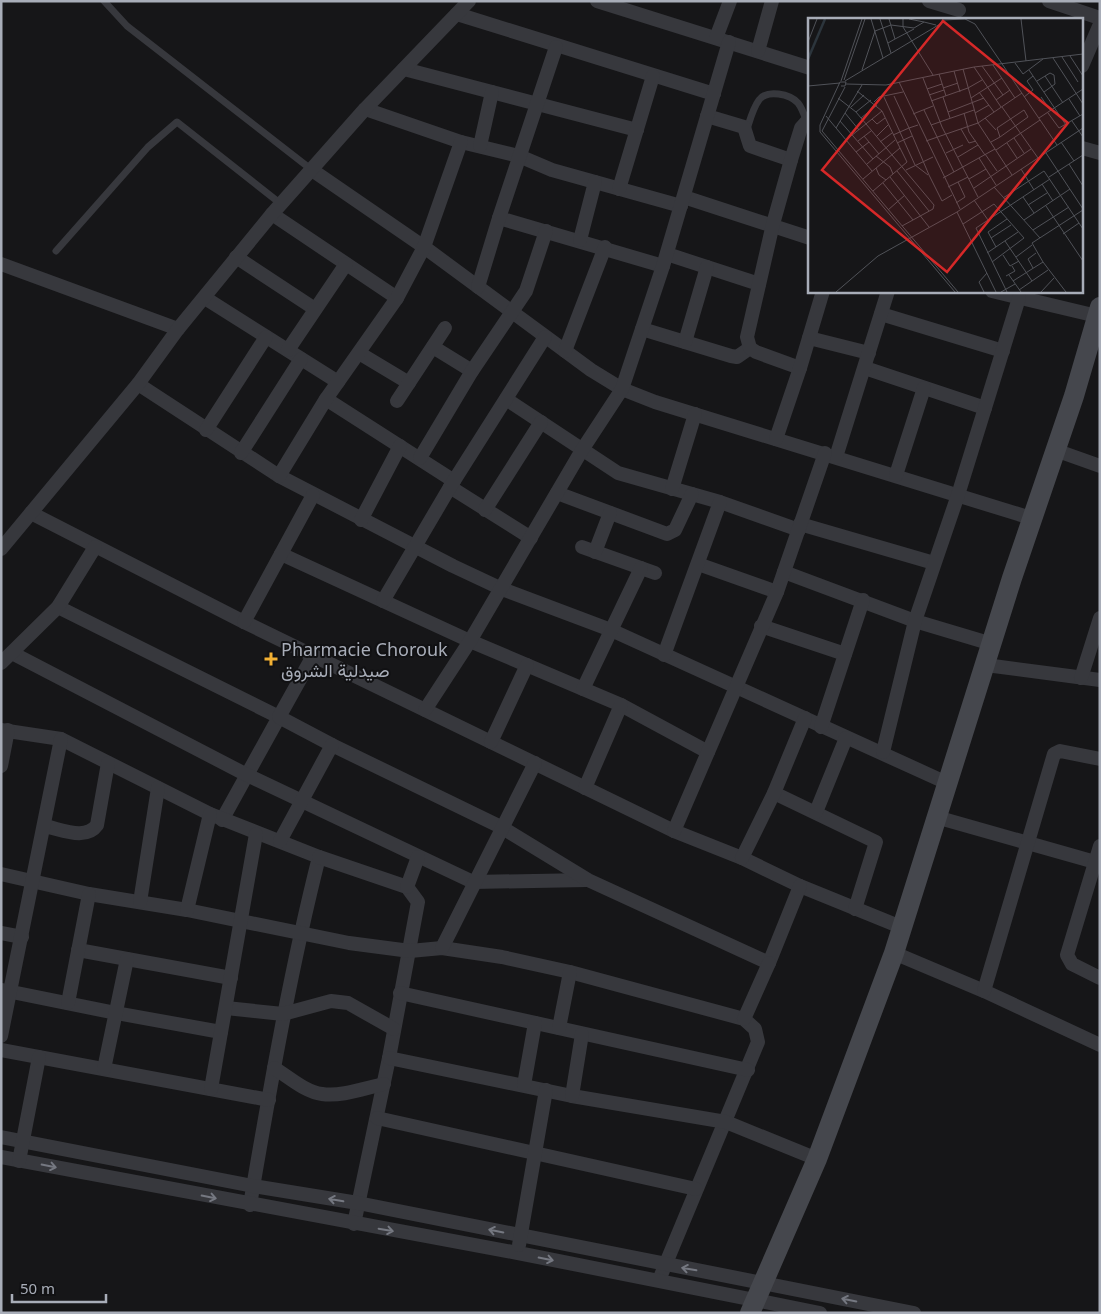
<svg xmlns="http://www.w3.org/2000/svg" width="1101" height="1314" font-family="'Noto Sans',Vazirmatn,sans-serif">
<style>
.lines{fill:none;stroke-linecap:round;stroke-linejoin:round}
.service{stroke:#37383d;stroke-width:7}
.minor{stroke:#37383d;stroke-width:14}
.secondary{stroke:#45474d;stroke-width:20}
.oneway{stroke:#757881}
.poi-dot{fill:#f2b134;stroke:#111113;stroke-width:2}
.labels{text-anchor:middle;dominant-baseline:central;stroke-width:4;stroke-linejoin:round;paint-order:stroke}
.poi-label{font-size:18px;fill:#a8adb8;stroke:#111113;text-anchor:start}
.inset-river{fill:none;stroke:#2c353c;stroke-width:2.5}
.inset-road{fill:none;stroke:#505258;stroke-width:1}
.view{fill:#d62828;fill-opacity:0.15;stroke:#d62828;stroke-width:2.5}
.inset-edge{fill:none;stroke:#a8adb8;stroke-width:2.5}
</style>
<rect width="100%" height="100%" fill="#161618"/>
<g class="lines">
<g class="service">
<polyline points="104,1 127,26 312,170"/>
<path d="M747 129C750 120 753 108 759 100 767 89 790 94 798 103 802 108 804 114 806 120"/>
<polyline points="56,251 148,147 177,122 281,204"/>
</g>
<g class="minor">
<polyline points="597,1 810,68"/>
<polyline points="929,1 959,10"/>
<polyline points="1049,1 1100,18"/>
<polyline points="457,14 714,94"/>
<polyline points="716,38 730,1"/>
<polyline points="758,51 772,1"/>
<polyline points="1082,66 1100,24"/>
<polyline points="404,69 637,130"/>
<polyline points="365,109 461,142 519,156 552,170 681,206"/>
<polyline points="707,116 744,127 750,146 791,160"/>
<polyline points="480,146 492,92"/>
<polyline points="1082,148 1100,153"/>
<polyline points="312,170 424,247 591,370 622,389 655,402 1031,518"/>
<polyline points="619,189 653,76"/>
<polyline points="684,197 810,238"/>
<polyline points="272,214 397,298"/>
<polyline points="499,218 663,266"/>
<polyline points="580,240 595,182"/>
<polyline points="667,254 759,284"/>
<polyline points="236,257 315,309"/>
<polyline points="1,264 178,329"/>
<polyline points="478,287 499,218 556,47"/>
<polyline points="992,291 1097,316"/>
<polyline points="205,298 338,382"/>
<polyline points="881,314 1003,351"/>
<polyline points="642,329 731,356 737,357 750,348"/>
<polyline points="809,338 869,353"/>
<polyline points="685,342 707,267"/>
<polyline points="433,347 472,371"/>
<polyline points="288,350 346,264"/>
<polyline points="565,351 605,247"/>
<polyline points="359,353 409,383"/>
<polyline points="800,368 756,352 750,348 747,337 773,224 791,160 801,128 810,118"/>
<polyline points="865,368 985,408"/>
<polyline points="138,384 279,476 453,566 502,589 611,630 947,783"/>
<polyline points="326,399 454,481"/>
<polyline points="506,399 618,473 720,502 799,530"/>
<polyline points="397,401 445,328"/>
<polyline points="206,430 266,337"/>
<polyline points="776,439 800,368 823,291"/>
<polyline points="1055,450 1100,466"/>
<polyline points="241,453 301,359"/>
<polyline points="836,457 888,291"/>
<polyline points="420,458 472,371 526,291 546,231"/>
<polyline points="896,475 924,388"/>
<polyline points="279,476 326,399 397,298 424,247 461,142"/>
<polyline points="450,487 531,538"/>
<polyline points="672,489 695,414"/>
<polyline points="557,493 667,534 675,530 692,494"/>
<polyline points="485,510 541,422"/>
<polyline points="31,513 244,622 674,831 742,858 800,886 901,927"/>
<polyline points="361,520 400,446"/>
<polyline points="800,524 934,563"/>
<polyline points="582,547 655,573"/>
<polyline points="1,549 138,384 178,329 272,214 365,109 469,1"/>
<polyline points="595,552 610,513"/>
<polyline points="281,554 470,641 621,705 708,752"/>
<polyline points="698,564 777,592"/>
<polyline points="784,572 915,621 992,644"/>
<polyline points="383,601 450,487 545,337"/>
<polyline points="58,607 279,717 222,820"/>
<polyline points="244,622 313,495"/>
<polyline points="761,626 845,654"/>
<polyline points="12,653 247,775 473,882 587,880"/>
<polyline points="664,655 720,502"/>
<polyline points="313,656 279,717 332,745 501,827 588,880 769,963 800,886"/>
<polyline points="1,663 58,607 95,547"/>
<polyline points="986,665 1100,680"/>
<polyline points="1081,678 1100,618"/>
<polyline points="583,689 641,568"/>
<polyline points="425,710 470,641 582,450 622,389 663,266 729,42"/>
<polyline points="821,727 863,600"/>
<path d="M1 730 61 739 210 814 319 857C290 972 270 1088 250 1205"/>
<polyline points="491,742 527,665"/>
<polyline points="883,752 915,621 958,495 1019,298"/>
<polyline points="1,766 8,730"/>
<polyline points="585,788 621,705"/>
<polyline points="774,793 876,842 855,909"/>
<polyline points="816,812 846,738"/>
<polyline points="936,817 1095,862"/>
<path d="M44 826C61 829 86 841 97 825L108 763"/>
<polyline points="674,831 777,592 825,453"/>
<polyline points="280,841 332,745"/>
<polyline points="1100,846 1067,955 1072,964 1100,978"/>
<polyline points="319,857 407,887 418,902 389,1058 354,1224"/>
<polyline points="742,858 774,793 805,718"/>
<polyline points="1,874 89,894 187,910 349,943 410,951 442,948 502,957 570,972 744,1019 755,1029 758,1042 659,1280"/>
<polyline points="407,887 418,857"/>
<polyline points="140,902 158,788"/>
<polyline points="187,910 210,814"/>
<polyline points="1,933 22,937"/>
<polyline points="442,948 535,763"/>
<polyline points="78,950 231,978"/>
<polyline points="894,953 984,991 1100,1045"/>
<polyline points="2,990 116,1013 221,1032"/>
<polyline points="984,991 1054,754 1060,751 1100,759"/>
<polyline points="400,993 748,1070"/>
<polyline points="68,1003 89,894"/>
<polyline points="226,1008 283,1014 331,1001 348,1003 394,1029"/>
<polyline points="744,1019 769,963"/>
<polyline points="559,1028 570,972"/>
<polyline points="1,1036 61,739"/>
<polyline points="1,1050 269,1100"/>
<polyline points="389,1058 572,1096 726,1122 817,1159"/>
<path d="M274 1068C289 1077 305 1092 322 1094 341 1097 365 1088 384 1084"/>
<polyline points="104,1069 127,959"/>
<polyline points="524,1085 535,1023"/>
<polyline points="211,1089 256,834"/>
<polyline points="572,1096 582,1034"/>
<polyline points="377,1118 696,1189"/>
<polyline points="1,1137 253,1186 358,1203 914,1313"/>
<polyline points="1,1157 518,1253 820,1313"/>
<polyline points="19,1161 39,1057"/>
<polyline points="519,1245 546,1090"/>
</g>
<polyline class="secondary" points="750,1313 817,1159 894,953 1012,578 1074,396 1100,307"/>
</g>
<defs><path id="oneway-shaft" d="M-6 0H5M1.5-3L5.5 0L1.5 3" fill="none" stroke-width="1.6" stroke-linecap="round" stroke-linejoin="round" transform="scale(1.25)"/></defs>
<g class="oneway">
<use href="#oneway-shaft" transform="translate(49 1166) rotate(11)"/>
<use href="#oneway-shaft" transform="translate(209 1197) rotate(11)"/>
<use href="#oneway-shaft" transform="translate(336 1200) rotate(-170)"/>
<use href="#oneway-shaft" transform="translate(386 1230) rotate(10)"/>
<use href="#oneway-shaft" transform="translate(496 1231) rotate(-169)"/>
<use href="#oneway-shaft" transform="translate(546 1259) rotate(11)"/>
<use href="#oneway-shaft" transform="translate(689 1269) rotate(-170)"/>
<use href="#oneway-shaft" transform="translate(849 1300) rotate(-169)"/>
</g>
<path class="poi-dot" d="M268.5 651.5h5v5h5v5h-5v5h-5v-5h-5v-5h5z"/>
<g class="labels">
<g class="poi-label">
<text x="281" y="649">Pharmacie Chorouk<tspan x="281" dy="21">صيدلية الشروق</tspan></text>
</g>
</g>
<g transform="translate(808 18)">
<rect width="275" height="275" fill="#161618"/>
<path class="inset-river" d="M0 41 17 1"/>
<path class="inset-road" d="M63 1 75 40M72 1 83 35M95 1V9L125 57M101 1 116 4M213 1 218 43M135 2 157 1 167 6 249 127M87 21 106 11M0 24 9 1M80 25 87 21 81 1M262 38 275 58M254 39 270 64M245 40 275 86M207 45 215 56 235 41M185 47 207 80M174 48 195 77M166 49 193 89M155 51 170 105 204 157M54 52 67 13 83 7 106 10 116 4 128 7M221 52 258 107M146 53 152 74M131 56 138 78M237 58 255 85M115 60 134 109 170 179M36 62 57 1M33 63 54 1M37 63 132 6 135 1M229 63 242 55 246 57 247 66 236 74M91 64 152 191M38 66 78 67 166 49 275 36M0 68 32 65M33 68H37L38 64H32L12 107V114L147 274M37 69 14 113 150 274M135 70 150 65M119 71 134 66M49 73 74 93 92 130 55 161M171 74 186 94M121 77 136 72M76 79 107 147 120 157M135 79 142 100M216 79 225 72 219 63 225 58M233 79 243 93M30 80 48 94 126 187 125 191 94 208M163 80 194 60M261 81 272 98M188 82 202 72M123 83 160 70 174 62M66 84 71 79 95 74M43 89 56 77M194 89 230 140M116 92 146 154M48 94 63 82M140 94 176 80M37 95 51 112M156 95 161 114 177 137M167 95 181 87M240 95 251 110 275 96M105 96 125 88M18 98 64 153M53 100 69 87M177 100 188 112M231 100 275 71M64 101 69 106 77 100M32 103 65 141M264 103 275 119M110 107 101 110 121 157 134 183 144 177M123 107 166 92M28 110 54 67M153 111 161 125 168 123M85 117 101 110 86 78M56 118 71 136M68 119 80 107M206 120 216 135M38 122 74 93M50 123 63 113M118 123 170 105 214 75M72 124 84 115M183 124 192 119 220 99 216 92 189 110 192 119M253 124 266 143M89 125 104 118M199 125 209 140M188 132 232 102M48 134 61 124M138 135 155 127M238 135 275 191M177 136 189 153M68 138 82 149 85 156M150 139 170 127M171 140 188 167M59 146 87 122M261 146 275 168M68 150 71 157 78 162M213 151 226 172M98 152 125 139M89 153 121 193M82 159 121 209M241 159 275 137M135 160 187 131M161 161 178 151M75 165 105 202M234 166 245 183M140 169 160 159M186 169 232 220M166 170 223 131M65 173 99 144 92 130M215 179 226 195M195 180 236 153 275 211M166 182 180 202M148 185 157 179 150 164M220 187 239 175M238 188 275 243M80 192 97 177M149 194 188 274M216 202 262 171M155 206 186 186 216 220 184 244M225 212 261 189M255 216 271 205M183 220 203 207M197 223 224 263M188 229 180 214 199 201M179 235 210 214M195 237 202 248 211 243M208 239 224 227M235 244 258 274M225 250 220 241 228 235M201 257 213 274M198 258 207 253 204 248M205 263 235 244 224 225 275 192M211 272 240 252M28 274 70 238 149 194 275 110M176 274 171 264 179 255M193 274 207 266M199 274 168 210 242 161M233 274 246 260"/>
<path class="view" d="M135 3 260 105 139 254 14 152Z"/>
<rect width="275" height="275" class="inset-edge"/>
</g>
<rect width="1101" height="1314" fill="none" stroke="#a8adb8" stroke-width="5"/>
<path d="M12 1294v8h94v-8" fill="none" stroke="#a8adb8" stroke-width="2.5"/>
<text x="20" y="1294" font-size="15" fill="#a8adb8" stroke="#111113" stroke-width="4" paint-order="stroke">50 m</text>
</svg>
